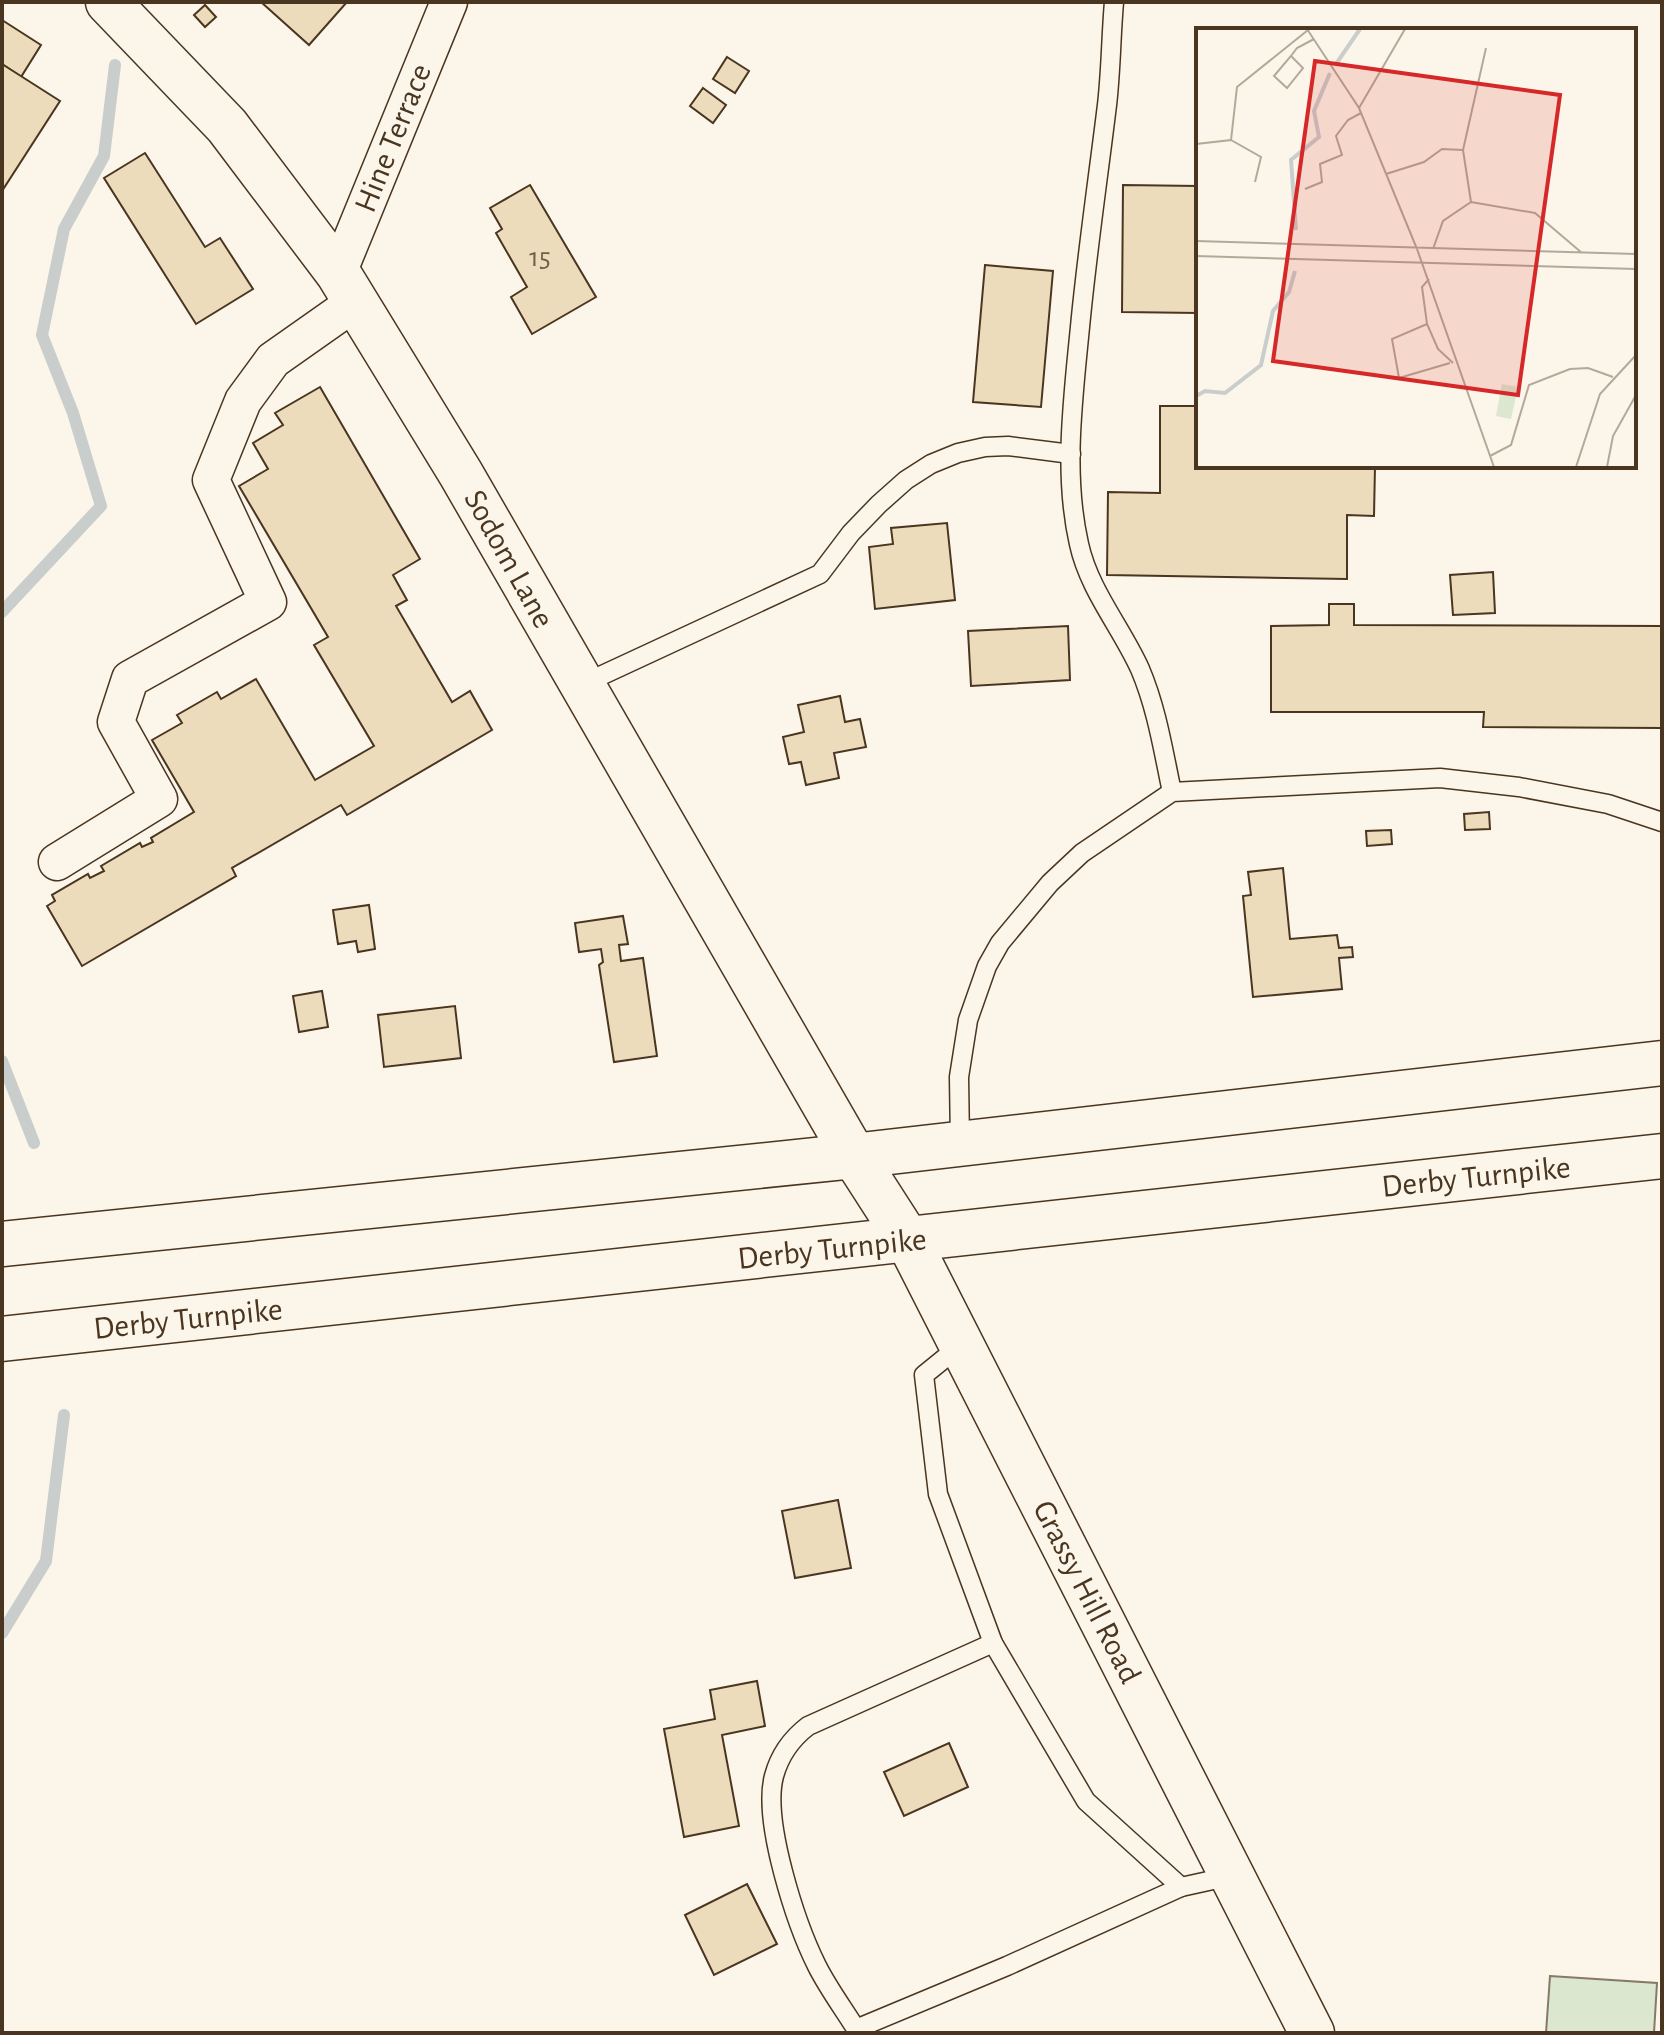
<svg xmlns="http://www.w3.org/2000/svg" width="1664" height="2035" font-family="'Alegreya Sans',sans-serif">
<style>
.green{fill:#dce7d0;stroke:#887966;stroke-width:2}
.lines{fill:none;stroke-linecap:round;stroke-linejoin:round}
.stream{stroke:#c9cecd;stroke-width:12}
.building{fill:#ecdcbc;stroke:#4a3520;stroke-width:2}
.lane-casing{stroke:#4a3520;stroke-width:21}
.street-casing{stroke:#4a3520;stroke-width:39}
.secondary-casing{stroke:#4a3520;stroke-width:47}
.highway-casing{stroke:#4a3520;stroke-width:47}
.lane{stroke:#fbf6e9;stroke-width:18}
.street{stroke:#fbf6e9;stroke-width:36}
.secondary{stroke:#fbf6e9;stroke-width:44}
.highway{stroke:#fbf6e9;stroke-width:44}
.labels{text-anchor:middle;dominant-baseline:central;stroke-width:6;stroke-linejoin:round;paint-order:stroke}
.number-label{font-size:28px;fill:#725f47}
.street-label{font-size:32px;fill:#4a3520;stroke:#fbf6e9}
.inset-river{fill:none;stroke:#c9cecd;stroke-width:4}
.inset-road{fill:none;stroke:#b4a999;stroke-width:2}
.view{fill:#d62828;fill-opacity:0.15;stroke:#d62828;stroke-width:4}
.inset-edge{fill:none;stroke:#4a3520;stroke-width:4}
</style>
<rect width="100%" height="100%" fill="#fbf6e9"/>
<polygon class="green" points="1550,1976 1657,1983 1654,2033 1546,2033"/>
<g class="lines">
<g class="stream">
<polyline points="2,612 101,506 73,413 42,335 64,229 104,156 115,65"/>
<polyline points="2,1061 34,1143"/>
<polyline points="2,1633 46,1561 64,1415"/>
</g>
</g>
<g class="building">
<polygon points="261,2 347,2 309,45"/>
<polygon points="205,5 216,17 205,27 194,15"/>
<polygon points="2,20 41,45 21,77 2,64"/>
<polygon points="727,57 749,71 735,93 713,79"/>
<polygon points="2,64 60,101 2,191"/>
<polygon points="703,88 726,105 713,123 690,106"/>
<polygon points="145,153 205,247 220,238 253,289 196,324 104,178"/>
<polygon points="530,185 596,297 532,334 511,297 527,287 496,233 502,229 490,208"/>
<polygon points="1123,185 1198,186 1198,313 1122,312"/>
<polygon points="985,265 1053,271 1041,407 973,402"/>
<polygon points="320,387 420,559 393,575 407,600 396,606 452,702 470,691 492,730 347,815 341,805 232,868 236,876 82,966 47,906 55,901 52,895 88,874 90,878 104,871 101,866 140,843 142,847 153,842 151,838 194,812 152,740 182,723 177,715 217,692 221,699 256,679 315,780 374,746 314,645 328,637 239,486 268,469 253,443 283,425 275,413"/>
<polygon points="1160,406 1198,406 1198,466 1375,466 1374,516 1347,515 1347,579 1107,575 1108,492 1160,493"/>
<polygon points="947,523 955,600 875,609 869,547 893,544 891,528"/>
<polygon points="1493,572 1495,613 1453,615 1450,575"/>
<polygon points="1329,604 1354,604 1354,625 1662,626 1662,728 1483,727 1484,712 1271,712 1271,626 1329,625"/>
<polygon points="1068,626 1070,680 971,686 968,631"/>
<polygon points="840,696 845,722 860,719 866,747 834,753 839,778 806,785 801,762 789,764 783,737 804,732 798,705"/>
<polygon points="1489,812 1490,829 1465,830 1464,814"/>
<polygon points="1391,830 1392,844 1367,846 1366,831"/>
<polygon points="1283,868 1290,939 1337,935 1339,948 1352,947 1353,957 1339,958 1342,989 1253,997 1243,896 1251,895 1248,872"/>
<polygon points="369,905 375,949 358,952 356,941 338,944 333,910"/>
<polygon points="623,916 628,944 619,945 621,961 643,958 657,1056 614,1062 599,965 603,962 601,949 579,952 575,923"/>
<polygon points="322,991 328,1027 299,1032 293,996"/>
<polygon points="455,1006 461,1058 384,1067 378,1015"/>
<polygon points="838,1500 851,1568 795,1578 782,1511"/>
<polygon points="757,1681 765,1726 722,1735 739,1826 684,1837 664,1729 715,1719 710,1690"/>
<polygon points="949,1743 968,1787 904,1816 884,1772"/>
<polygon points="747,1884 777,1944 714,1975 685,1915"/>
</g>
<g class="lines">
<g class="lane-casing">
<g id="lane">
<path d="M1114 2C1111 36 1111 71 1107 105 1098 179 1087 253 1080 327 1073 399 1063 474 1079 544 1089 590 1121 627 1140 669 1157 709 1163 750 1172 792"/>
<polyline points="583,684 820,574 851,533 879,504 906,480 931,464 958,453 985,447 1008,446 1071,454"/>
<polyline points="960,1143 959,1077 968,1020 987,966 1000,943 1050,883 1082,853 1172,792 1440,778 1519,787 1608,804 1662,822"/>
<polyline points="961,1345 924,1375 938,1494 993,1643 1086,1801 1181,1887 1231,1876"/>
<path d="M993 1643 808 1726C791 1739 780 1754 774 1776 762 1821 796 1924 817 1966 828 1988 843 2008 856 2029L1007 1966 1181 1887"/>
</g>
</g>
<g class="street-casing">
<g id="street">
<polyline points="338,273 449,2"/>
<polyline points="57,862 159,799 116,722 130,679 268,602 211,480 243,401 273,360 354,303"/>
</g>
</g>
<g class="secondary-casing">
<polyline id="secondary" points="108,2 227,126 338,273 461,474 854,1156 908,1240 1312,2033"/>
</g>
<g class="highway-casing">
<g id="highway">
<polyline points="2,1244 854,1156 1662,1063"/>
<polyline points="2,1339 1662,1156"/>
</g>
</g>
<use href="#lane" class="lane"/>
<use href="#street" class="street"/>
<use href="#secondary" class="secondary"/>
<use href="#highway" class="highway"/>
</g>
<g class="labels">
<g class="number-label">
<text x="540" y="258">15</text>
</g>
<g class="street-label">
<text transform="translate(393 138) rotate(-68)">Hine Terrace</text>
<text transform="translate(509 559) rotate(61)">Sodom Lane</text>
<text transform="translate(1476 1177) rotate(-6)">Derby Turnpike</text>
<text transform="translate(832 1249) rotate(-6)">Derby Turnpike</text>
<text transform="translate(188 1319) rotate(-6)">Derby Turnpike</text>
<text transform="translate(1087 1592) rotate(63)">Grassy Hill Road</text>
</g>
</g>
<g transform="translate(1196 28)">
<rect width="440" height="440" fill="#fbf6e9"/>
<path d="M306 356 322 359 315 391 300 388Z" fill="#dce7d0"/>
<path class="inset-river" d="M140 36 164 1M100 202 95 132 123 109 118 83 134 45M0 368 9 363 29 365 65 337 77 283 93 264 99 243"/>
<path class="inset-road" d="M111 1 163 80 221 221M95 28 107 40 91 60 78 48 95 28 101 20 118 11M163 80 209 1M35 112 65 129 59 154M0 116 35 112 41 59 112 2M190 146 228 134 246 121 267 122M109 161 126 154 124 136 146 127 140 108 152 92 165 85M275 174 267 122 290 20M0 213 440 226M221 221 298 439M237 221 247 193 275 174 339 185 386 225M0 228 440 241M233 251 226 259 231 296 242 321 257 335M231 296 196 311 203 350 254 335M294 428 315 417 333 357 374 341 392 340 417 349M380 439 404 366 440 327M411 439 417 408 440 367"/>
<path class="view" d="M119 33 364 67 322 367 77 333Z"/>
<rect width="440" height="440" class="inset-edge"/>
</g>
<rect width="1664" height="2035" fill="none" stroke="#4a3520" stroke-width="8"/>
</svg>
